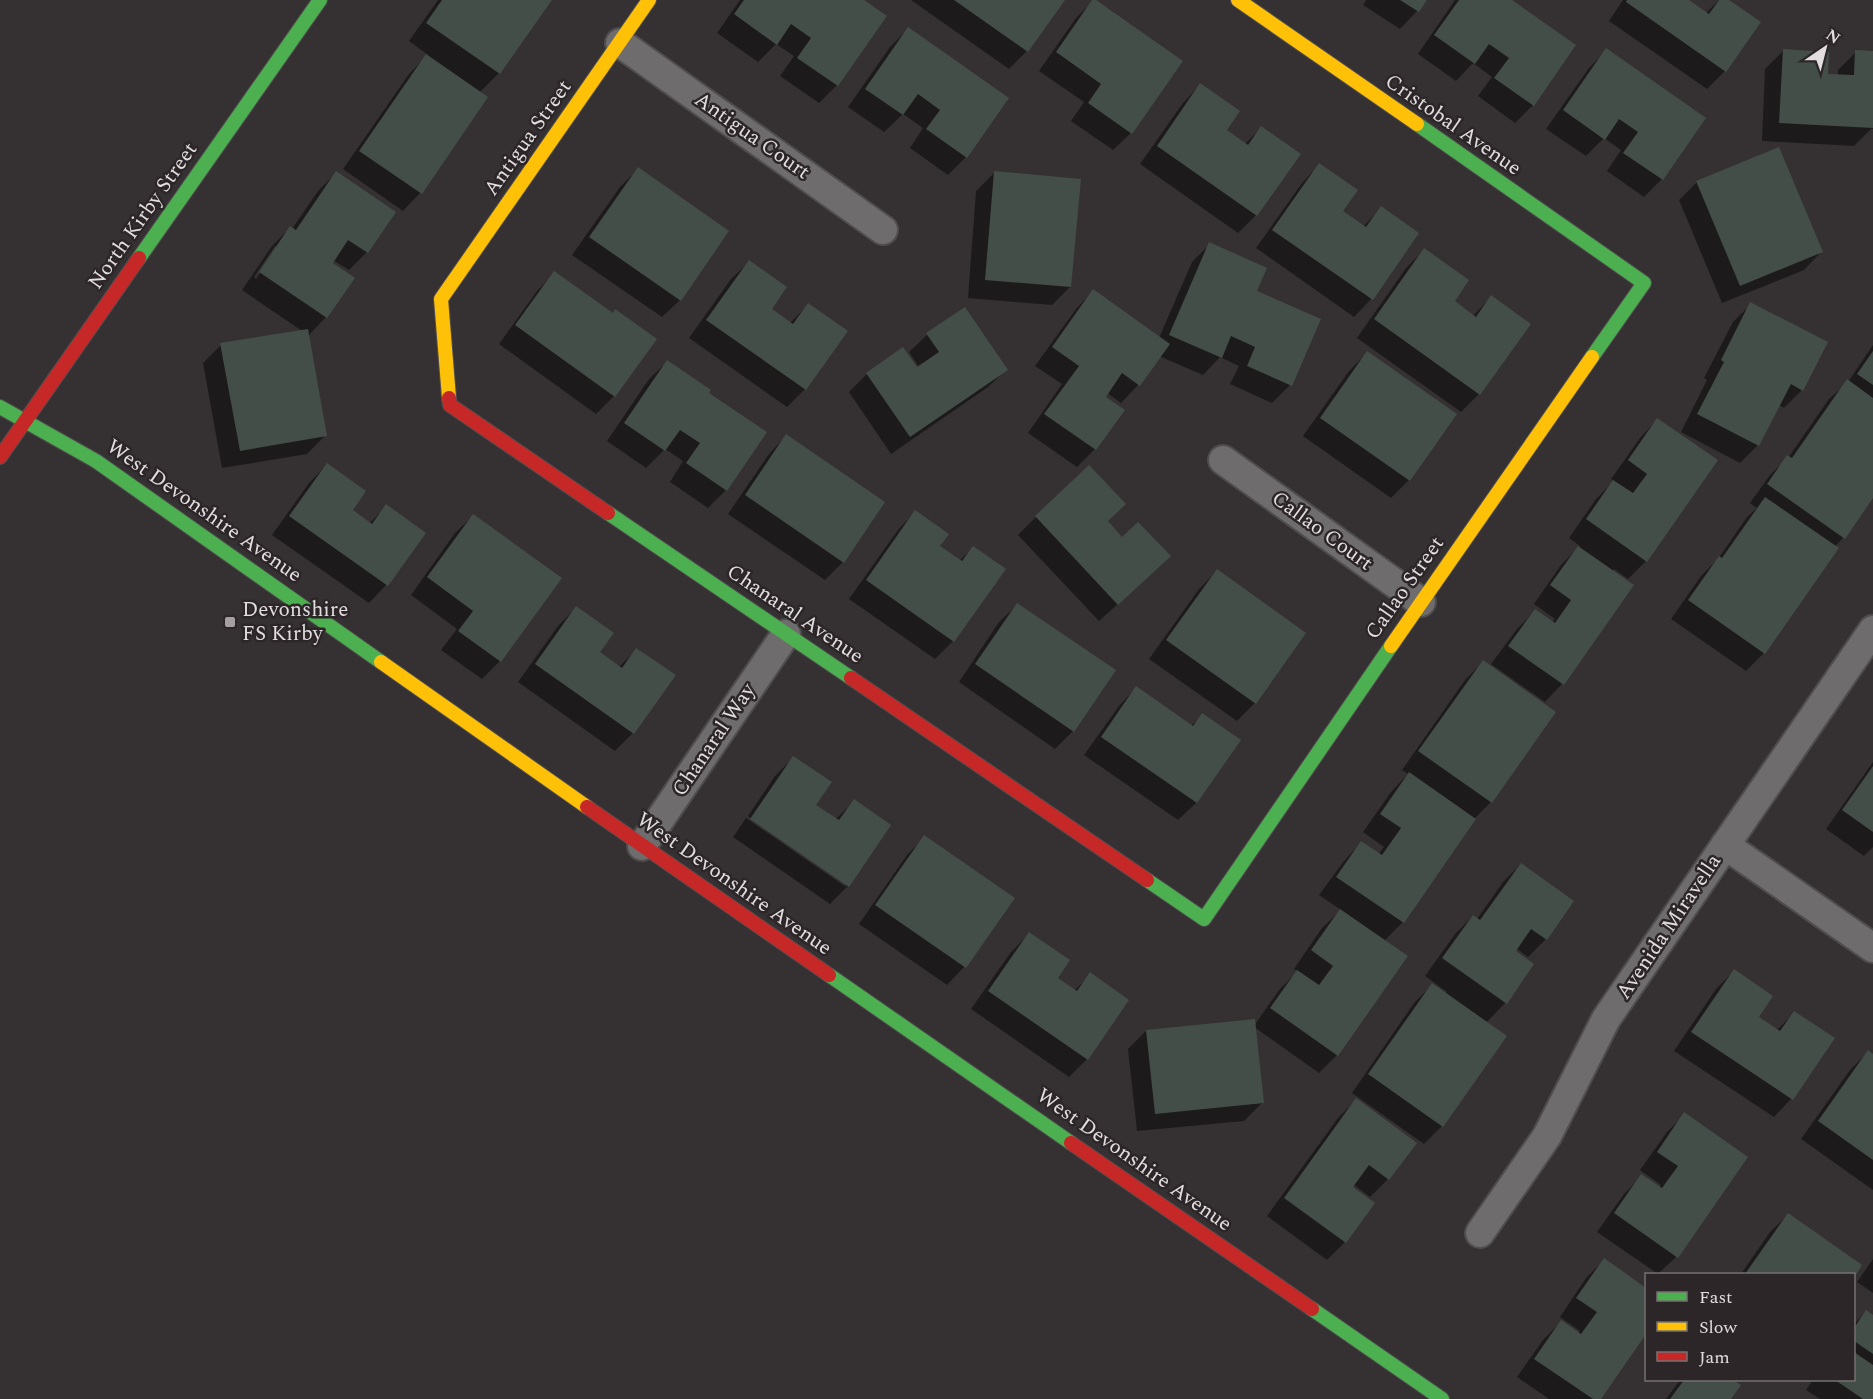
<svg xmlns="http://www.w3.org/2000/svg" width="1873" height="1399" font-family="Spectral,serif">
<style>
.shadow{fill:#0007;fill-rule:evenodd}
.building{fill:#434e49}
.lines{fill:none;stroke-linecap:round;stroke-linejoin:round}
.street-casing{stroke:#504d4e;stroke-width:32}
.fast-casing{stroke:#504d4e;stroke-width:16}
.slow-casing{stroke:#504d4e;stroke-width:16}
.jam-casing{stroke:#504d4e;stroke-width:16}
.street{stroke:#6f6c6d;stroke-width:28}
.fast{stroke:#4caf50;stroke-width:14}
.slow{stroke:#ffc107;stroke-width:14}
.jam{stroke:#c62828;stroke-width:14}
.poi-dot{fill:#a5a1a3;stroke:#2c2628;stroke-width:2}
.labels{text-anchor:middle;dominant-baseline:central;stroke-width:5;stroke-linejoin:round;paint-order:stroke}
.street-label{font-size:21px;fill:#e2dedf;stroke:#2c2628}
.poi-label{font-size:21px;fill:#e2dedf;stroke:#2c2628;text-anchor:start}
</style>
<rect width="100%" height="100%" fill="#353133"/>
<g class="shadow">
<polygon points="438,0 550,0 499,73 479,93 420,193 403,211 343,169 409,74 428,55 409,41"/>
<polygon points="740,0 861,0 837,85 819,103 780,76 794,56 776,44 758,62 717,33"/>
<polygon points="911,0 1063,0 1027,51 1009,69"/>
<polygon points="1094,0 1131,133 1113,150 1071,121 1084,102 1039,71 1076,18"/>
<polygon points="1366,0 1425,0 1417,11 1400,29 1363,5"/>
<polygon points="1455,0 1509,0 1533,105 1515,123 1478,96 1492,77 1473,63 1456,81 1418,54"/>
<polygon points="1623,0 1687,0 1706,13 1719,0 1727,0 1759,23 1725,71 1707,89 1609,21"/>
<polygon points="908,29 966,157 948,175 910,148 923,128 903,114 884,132 848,107 890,47"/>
<polygon points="1607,50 1704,118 1662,179 1644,197 1607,171 1621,150 1604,138 1586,156 1546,129 1589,68"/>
<polygon points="1783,51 1826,75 1838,76 1838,70 1856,52 1873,53 1873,129 1871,129 1854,146 1762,141 1765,69"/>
<polygon points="1200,85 1225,131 1245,144 1261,128 1256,215 1238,233 1140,164 1183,103"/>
<polygon points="1319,165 1341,212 1363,227 1381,208 1417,233 1371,299 1354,317 1256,248 1302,183"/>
<polygon points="638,169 680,300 662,317 572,255 620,187"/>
<path d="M336 173 367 252 349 270 333 260 331 263 326 317 308 336 325 436 307 454 222 468 203 363 221 345 302 331 242 290 272 246 290 228 292 229 318 191ZM275 246H278L256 279 254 277Z"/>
<polygon points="994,173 1070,287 1052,305 968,298 976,191"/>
<polygon points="1697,182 1821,252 1804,270 1722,303 1679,200"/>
<polygon points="1210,244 1290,385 1272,403 1230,384 1239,366 1220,357 1203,375 1159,356 1138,385 1121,403 1107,393 1104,397 1123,410 1095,449 1077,467 1028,433 1062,384 1035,366 1076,309 1093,291 1159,338 1192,262"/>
<polygon points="1424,250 1453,301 1473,316 1491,297 1479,394 1461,412 1357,338 1406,268"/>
<polygon points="749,262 770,309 790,323 808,305 805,389 787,407 689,338 731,279"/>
<polygon points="555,273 614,396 596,414 499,344 537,291"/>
<polygon points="1751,304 1802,390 1784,408 1779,405 1758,445 1740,463 1681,432 1707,380 1704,378 1733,322"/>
<polygon points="965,309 1006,370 988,387 891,454 849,392 867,374 903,350 916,369 919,367 909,352 927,335"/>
<polygon points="1873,345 1873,496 1843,538 1834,547 1837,549 1764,653 1746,671 1671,619 1701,576 1718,559 1747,517 1757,508 1750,503 1770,475 1788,458 1829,399 1848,382"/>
<polygon points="1367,353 1455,415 1409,480 1391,498 1303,436 1349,371"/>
<polygon points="667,362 706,393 726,490 708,508 670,482 683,461 665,449 646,468 607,441 649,379"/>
<polygon points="1657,420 1716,461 1646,561 1628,579 1614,569 1612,572 1632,586 1562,684 1545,702 1491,664 1517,629 1535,611 1552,623 1555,619 1534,604 1561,565 1580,546 1569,538 1596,499 1614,481 1611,479 1640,438"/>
<polygon points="786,436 843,562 825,580 728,514 769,454"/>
<polygon points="327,465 350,510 369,524 386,506 424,533 386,585 369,603 272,535 309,483"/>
<polygon points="915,512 938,546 959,561 973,548 953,641 935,659 849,599 898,530"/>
<polygon points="473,516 560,578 500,661 482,679 441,650 457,629 411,595 455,533"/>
<polygon points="1036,517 1151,574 1099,621 1018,535"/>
<polygon points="1217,571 1304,633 1255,703 1237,721 1149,659 1199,589"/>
<polygon points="1017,605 1073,731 1055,749 959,682 999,622"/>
<polygon points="576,608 598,653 619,667 636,650 633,733 615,751 518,682 558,626"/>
<polygon points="1483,662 1491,802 1475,818 1403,922 1384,941 1337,1055 1319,1073 1254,1027 1262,1103 1244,1121 1137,1131 1128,1049 1146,1031 1254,1026 1279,990 1298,971 1294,969 1322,928 1341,910 1319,895 1344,861 1361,843 1378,855 1384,847 1363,832 1391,792 1408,774 1402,770 1465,680"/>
<polygon points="1136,688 1191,726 1202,715 1239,740 1196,803 1178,820 1084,755 1119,706"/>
<polygon points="793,758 814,805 835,820 854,801 848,886 830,904 733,837 746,818 846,887 846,883 748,816 775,776"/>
<polygon points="1873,762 1873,847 1864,856 1826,829"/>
<polygon points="925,837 1013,899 964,967 947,985 859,924 907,855"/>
<polygon points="1521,864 1546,939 1528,957 1516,948 1514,951 1532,965 1505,1003 1486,1023 1442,1126 1424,1144 1352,1093 1414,1003 1432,985 1445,994 1447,992 1425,976 1455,934 1473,916 1477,919 1503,882"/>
<polygon points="1029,934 1056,978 1074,991 1091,974 1087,1059 1069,1077 971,1009 1011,952"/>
<polygon points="1734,971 1757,1017 1777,1030 1794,1013 1833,1039 1791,1099 1774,1117 1674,1051 1716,989"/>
<polygon points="1868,1052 1873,1055 1873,1190 1801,1139 1850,1070"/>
<polygon points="1356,1100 1388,1179 1370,1197 1353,1184 1345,1242 1327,1260 1267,1216 1338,1118"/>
<polygon points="1685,1114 1676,1257 1658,1274 1597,1232 1624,1194 1642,1176 1659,1188 1661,1185 1640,1170 1667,1132"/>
<polygon points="1788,1215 1860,1265 1854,1275 1741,1274 1770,1232"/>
<polygon points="1873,1259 1873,1293 1857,1282"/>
<polygon points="1604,1260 1646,1290 1646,1332 1599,1399 1549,1399 1517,1377 1543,1340 1561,1322 1578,1333 1580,1331 1560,1317 1586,1278"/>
<polygon points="1866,1312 1873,1317 1873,1399 1820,1399 1806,1390 1813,1380 1854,1380 1854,1324"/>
<polygon points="1680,1380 1731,1380 1739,1385 1730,1399 1666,1399"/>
</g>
<g class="building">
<polygon points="442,0 552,0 500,74 426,23"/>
<polygon points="744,0 864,0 887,16 838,86 797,58 811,38 791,24 777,45 734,14"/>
<polygon points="954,0 1065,0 1028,52"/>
<polygon points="1092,0 1096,0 1183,61 1132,134 1088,103 1101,84 1056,52"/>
<polygon points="1400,0 1427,0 1419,12"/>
<polygon points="1459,0 1512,0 1576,45 1534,106 1494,78 1509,58 1489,44 1475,64 1434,35"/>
<polygon points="1627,0 1689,0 1709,14 1719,0 1729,0 1761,22 1726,72 1626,2"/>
<polygon points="908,27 1009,98 967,158 926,129 940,110 918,94 903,115 865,89"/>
<polygon points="1606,48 1706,118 1663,180 1623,153 1638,132 1619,119 1605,140 1563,110"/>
<polygon points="1783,49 1829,52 1828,74 1854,75 1855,50 1873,51 1873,128 1779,123"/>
<polygon points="426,54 488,97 422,194 359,151"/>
<polygon points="1200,83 1240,111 1227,130 1248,145 1261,126 1301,154 1257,216 1157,146"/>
<polygon points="1779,147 1823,252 1740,286 1696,181"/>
<polygon points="1319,163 1358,190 1343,211 1366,227 1381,206 1419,233 1373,300 1272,230"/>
<polygon points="638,167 729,231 681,301 589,237"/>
<polygon points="336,171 396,212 368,253 348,240 333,263 355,278 327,318 259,272 290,226 296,230"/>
<polygon points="994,171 1081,179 1071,287 985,280"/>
<polygon points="1209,242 1267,268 1257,291 1321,319 1292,386 1247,366 1255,347 1231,336 1222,358 1169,335"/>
<polygon points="1424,248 1469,280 1455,301 1476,317 1491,295 1531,324 1480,395 1374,319"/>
<polygon points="749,260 787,287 772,309 793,324 808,303 848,331 806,390 706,320"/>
<polygon points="554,271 613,313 615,309 657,339 615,397 515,325"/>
<polygon points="1093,289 1170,344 1140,386 1122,373 1106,397 1125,410 1096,450 1044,414 1079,366 1052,347"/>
<polygon points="1750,302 1828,342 1803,391 1791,384 1759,446 1697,414 1724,362 1721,360"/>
<polygon points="965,307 1008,370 910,437 866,373 903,347 917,367 939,352 926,333"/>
<polygon points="308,329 327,436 240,451 220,343"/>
<polygon points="1367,351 1457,414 1410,481 1320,418"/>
<polygon points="1873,351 1873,385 1857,374"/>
<polygon points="667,360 711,390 709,393 767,432 727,491 686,463 700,443 680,430 665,451 624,423"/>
<polygon points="1847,379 1873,398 1873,498 1845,539 1767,484 1787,455 1792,458"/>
<polygon points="1657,418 1718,460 1647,562 1586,519 1613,480 1633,493 1647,474 1628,460"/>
<polygon points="786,434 885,502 844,563 745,495"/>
<polygon points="327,463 366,491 353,510 372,524 386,504 426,533 388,586 289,516"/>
<polygon points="1089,465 1126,504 1108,521 1122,537 1138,522 1171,556 1118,605 1035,516"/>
<polygon points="1765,497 1839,548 1765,654 1688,600 1719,556 1722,558"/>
<polygon points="915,510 949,534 940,546 962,561 973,546 1006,569 954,642 866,580"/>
<polygon points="473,514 562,578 501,662 458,631 473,611 427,577"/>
<polygon points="1578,546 1634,585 1564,685 1508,646 1535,609 1555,623 1571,600 1550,585"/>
<polygon points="1217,569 1306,633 1256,704 1166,640"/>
<polygon points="1017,603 1116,670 1074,732 975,664"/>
<polygon points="576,606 614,633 600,652 622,668 636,648 676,675 634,734 535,664"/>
<polygon points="1483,660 1556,712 1492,803 1418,751"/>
<polygon points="1136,686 1193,726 1202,713 1241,740 1197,803 1101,737"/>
<polygon points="793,756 832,782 816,805 839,820 854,799 891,825 849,887 750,819"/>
<polygon points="1873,766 1873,832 1842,810"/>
<polygon points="1409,772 1476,819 1404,923 1336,877 1361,841 1382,855 1401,828 1380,814"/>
<polygon points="924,835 1015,898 966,968 875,905"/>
<polygon points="1521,863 1574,901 1547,940 1531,929 1516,951 1534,964 1507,1004 1442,958 1473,915 1480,920"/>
<polygon points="1340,909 1408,956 1338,1056 1270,1008 1297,970 1319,985 1333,966 1311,950"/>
<polygon points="1029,932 1070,960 1058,978 1077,991 1090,972 1129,1000 1088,1060 988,991"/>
<polygon points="1734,969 1773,996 1759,1017 1780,1031 1794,1011 1835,1038 1793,1100 1691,1032"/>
<polygon points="1432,983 1507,1036 1443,1127 1368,1074"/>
<polygon points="1255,1019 1264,1103 1155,1114 1146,1030"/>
<polygon points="1868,1050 1873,1054 1873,1160 1818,1121"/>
<polygon points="1356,1098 1417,1143 1389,1180 1369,1165 1353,1187 1375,1203 1346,1243 1284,1198"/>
<polygon points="1684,1112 1748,1157 1678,1258 1614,1213 1641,1174 1662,1188 1678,1166 1657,1152"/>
<polygon points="1788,1213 1862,1265 1854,1278 1854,1274 1745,1274"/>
<polygon points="1604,1258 1646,1288 1646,1334 1601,1399 1593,1399 1534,1359 1561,1320 1581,1334 1597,1312 1576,1298"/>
<polygon points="1866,1310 1873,1315 1873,1354 1854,1341 1854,1328"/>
<polygon points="1854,1352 1873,1365 1873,1399 1863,1399 1835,1380 1854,1380"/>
<polygon points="1684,1380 1733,1380 1741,1385 1731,1399 1670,1399"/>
</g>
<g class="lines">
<g class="street-casing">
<g id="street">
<polyline points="620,43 883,230"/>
<polyline points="1223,460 1421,602"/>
<polyline points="1725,845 1873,948"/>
<polyline points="642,846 786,634"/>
<polyline points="1480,1233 1547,1136 1606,1019 1873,630"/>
</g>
</g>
<g class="fast-casing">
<g id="fast">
<polyline points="1417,124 1644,283 1592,357"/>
<polyline points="139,258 320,0"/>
<polyline points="0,407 96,461 381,662"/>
<polyline points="608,513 851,678"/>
<polyline points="1147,880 1204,919 1391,646"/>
<polyline points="829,975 1071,1143"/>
<polyline points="1312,1309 1442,1399"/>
</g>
</g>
<g class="slow-casing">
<g id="slow">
<polyline points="1238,0 1417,124"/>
<polyline points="449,398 441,299 649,0"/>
<polyline points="1391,646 1592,357"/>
<polyline points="381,662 587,807"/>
</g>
</g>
<g class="jam-casing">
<g id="jam">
<polyline points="449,398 450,405 608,513"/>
<polyline points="0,457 139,258"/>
<polyline points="851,678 1147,880"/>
<polyline points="587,807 829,975"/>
<polyline points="1071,1143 1312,1309"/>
</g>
</g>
<use href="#street" class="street"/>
<use href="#fast" class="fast"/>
<use href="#slow" class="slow"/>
<use href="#jam" class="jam"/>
</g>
<rect class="poi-dot" x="224" y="616" width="12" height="12" rx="3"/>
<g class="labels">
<g class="street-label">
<text transform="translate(1453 125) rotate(35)">Cristobal Avenue</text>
<text transform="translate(752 136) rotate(35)">Antigua Court</text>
<text transform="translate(528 138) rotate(-55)">Antigua Street</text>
<text transform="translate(143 216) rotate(-55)">North Kirby Street</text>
<text transform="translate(204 511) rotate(35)">West Devonshire Avenue</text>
<text transform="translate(1322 531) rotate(36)">Callao Court</text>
<text transform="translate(1405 588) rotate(-55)">Callao Street</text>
<text transform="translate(795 614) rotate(34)">Chanaral Avenue</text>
<text transform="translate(714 740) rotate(-56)">Chanaral Way</text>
<text transform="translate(734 884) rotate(35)">West Devonshire Avenue</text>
<text transform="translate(1669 927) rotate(-56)">Avenida Miravella</text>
<text transform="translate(1134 1160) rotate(35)">West Devonshire Avenue</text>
</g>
<g class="poi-label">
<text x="242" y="610">Devonshire<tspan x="242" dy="24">FS Kirby</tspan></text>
</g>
</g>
<rect x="1645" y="1273" width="210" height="108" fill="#2c2628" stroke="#757071" stroke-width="1.5"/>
<rect x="1657" y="1292" width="30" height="9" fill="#4caf50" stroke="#757071" stroke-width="1.5"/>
<text x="1699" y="1303" font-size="18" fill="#e2dedf">Fast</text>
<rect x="1657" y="1322" width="30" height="9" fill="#ffc107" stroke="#757071" stroke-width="1.5"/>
<text x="1699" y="1333" font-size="18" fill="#e2dedf">Slow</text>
<rect x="1657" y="1352" width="30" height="9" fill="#c62828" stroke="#757071" stroke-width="1.5"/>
<text x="1699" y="1363" font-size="18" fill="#e2dedf">Jam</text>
<g transform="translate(1825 48) rotate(35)" stroke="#2c2628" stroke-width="4.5" paint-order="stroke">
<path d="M0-4.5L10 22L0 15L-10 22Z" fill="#e2dedf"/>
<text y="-9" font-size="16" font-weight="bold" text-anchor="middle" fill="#e2dedf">N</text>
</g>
</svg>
